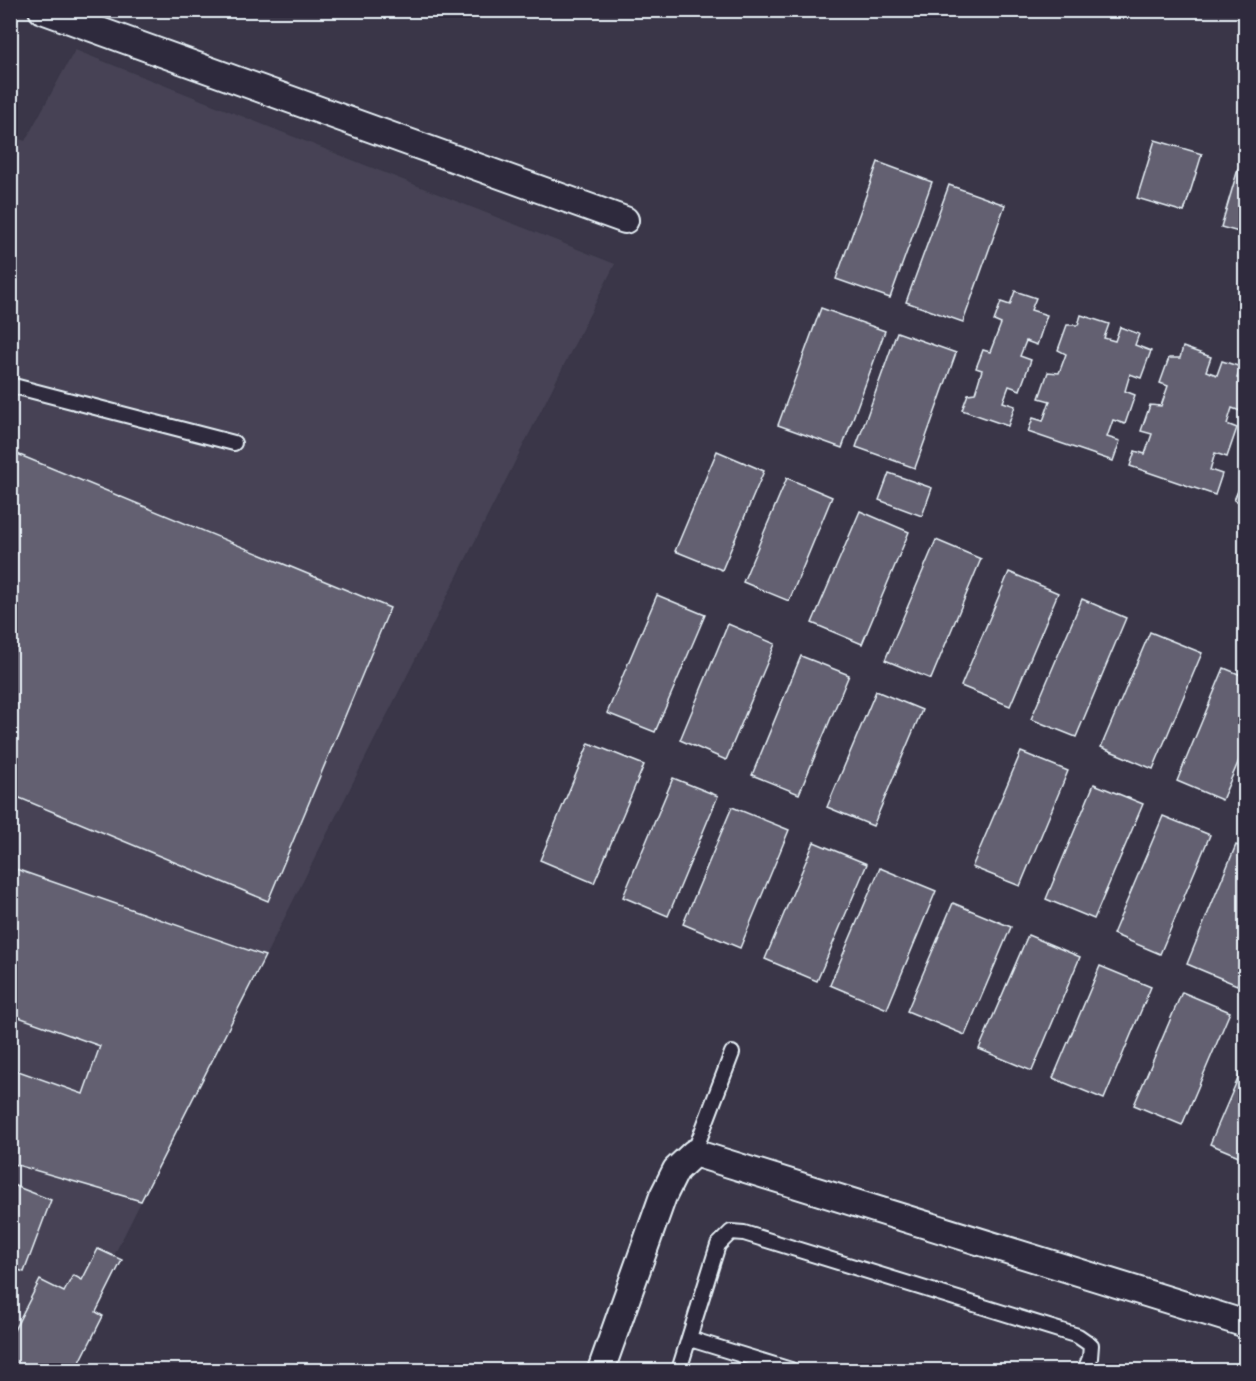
<svg xmlns="http://www.w3.org/2000/svg" width="1256" height="1381" font-family="'Patrick Hand',sans-serif">
<style>
.built{fill:#464354}
.building{fill:#636171;stroke:#e8f1f8;stroke-width:1.5}
.lines{fill:none;stroke-linecap:round;stroke-linejoin:round}
.service-casing{stroke:#e8f1f8;stroke-width:18}
.minor-casing{stroke:#e8f1f8;stroke-width:30}
.service{stroke:#2f2a3d;stroke-width:14}
.minor{stroke:#2f2a3d;stroke-width:26}
</style>
<rect width="100%" height="100%" fill="#3a3648"/>
<filter id="ink" filterUnits="userSpaceOnUse"><feTurbulence type="fractalNoise" baseFrequency=".0167" numOctaves="2"/><feDisplacementMap in="SourceGraphic" scale="12" xChannelSelector="R" yChannelSelector="G"/><feConvolveMatrix kernelMatrix="1 2 1 2 8 2 1 2 1" color-interpolation-filters="sRGB"/></filter>
<g filter="url(#ink)">
<polygon class="built" points="75,50 615,264 56,1370 11,1370 10,136 25,141"/>
<g class="building">
<polygon points="1155,140 1202,154 1184,212 1137,198"/>
<polygon points="878,162 932,182 890,298 836,279"/>
<polygon points="1238,169 1246,171 1246,234 1221,227"/>
<polygon points="949,185 1005,205 963,322 906,302"/>
<polygon points="1015,291 1036,298 1031,310 1047,315 1037,345 1026,341 1020,356 1031,360 1020,390 1009,386 1003,402 1015,406 1008,426 962,410 968,394 975,393 982,370 976,368 983,350 990,352 1001,324 994,321 1001,302 1010,305"/>
<polygon points="821,308 885,331 842,448 778,425"/>
<polygon points="1081,315 1109,324 1104,338 1115,341 1120,327 1139,334 1135,345 1151,351 1141,378 1130,374 1125,391 1135,395 1125,424 1113,420 1107,437 1120,441 1113,461 1028,432 1033,418 1043,421 1050,401 1039,398 1048,372 1059,373 1066,354 1058,350 1067,325 1078,325"/>
<polygon points="897,332 956,353 915,468 856,447"/>
<polygon points="1183,347 1211,357 1206,371 1217,375 1222,361 1241,367 1237,378 1246,381 1246,405 1243,412 1232,408 1227,424 1237,428 1227,457 1215,453 1210,470 1222,474 1215,495 1130,466 1135,451 1145,454 1152,434 1141,431 1150,405 1161,406 1168,386 1160,383 1169,358 1180,358"/>
<polygon points="10,451 390,608 268,901 10,794"/>
<polygon points="717,451 764,471 722,570 675,551"/>
<polygon points="889,473 932,488 922,516 879,500"/>
<polygon points="787,478 832,497 789,601 743,582"/>
<polygon points="1240,486 1246,488 1246,504 1234,500"/>
<polygon points="860,511 909,532 862,644 812,623"/>
<polygon points="936,540 981,559 931,679 885,660"/>
<polygon points="1009,572 1058,593 1010,706 961,686"/>
<polygon points="657,595 705,615 655,732 607,713"/>
<polygon points="1082,599 1126,618 1076,737 1031,719"/>
<polygon points="728,624 775,644 726,760 680,740"/>
<polygon points="1150,632 1202,653 1153,769 1101,747"/>
<polygon points="801,656 849,675 799,794 752,775"/>
<polygon points="1224,668 1246,677 1246,744 1222,800 1177,781"/>
<polygon points="876,691 922,710 873,826 827,807"/>
<polygon points="589,743 644,765 594,883 540,860"/>
<polygon points="1021,752 1068,771 1020,886 972,867"/>
<polygon points="673,778 718,796 668,916 623,897"/>
<polygon points="1094,784 1143,804 1094,919 1046,899"/>
<polygon points="732,807 789,830 740,948 683,924"/>
<polygon points="1163,816 1210,835 1160,954 1113,934"/>
<polygon points="814,842 867,864 817,981 765,959"/>
<polygon points="1236,845 1246,849 1246,966 1237,985 1187,964"/>
<polygon points="10,867 265,956 141,1201 10,1163 10,1068 83,1094 100,1046 10,1014"/>
<polygon points="880,868 936,891 887,1009 830,985"/>
<polygon points="953,903 1011,927 965,1035 907,1011"/>
<polygon points="1028,935 1080,957 1032,1071 979,1049"/>
<polygon points="1100,966 1151,987 1104,1099 1053,1078"/>
<polygon points="1182,992 1230,1012 1182,1125 1134,1105"/>
<polygon points="1246,1060 1246,1159 1210,1144"/>
<polygon points="10,1184 51,1200 24,1272 10,1267"/>
<polygon points="98,1249 122,1260 96,1312 103,1316 76,1370 10,1370 10,1338 40,1280 64,1292 73,1275 82,1280"/>
</g>
<g class="lines">
<g class="service-casing">
<g id="service">
<polyline points="10,385 234,443"/>
<polyline points="694,1153 732,1053"/>
<polyline points="690,1339 791,1370"/>
<polyline points="679,1370 718,1245 731,1232 744,1233 1078,1336 1091,1345 1090,1358 1085,1370"/>
</g>
</g>
<g class="minor-casing">
<g id="minor">
<polyline points="42,10 625,220"/>
<polyline points="601,1370 663,1196 676,1170 694,1153 1246,1324"/>
</g>
</g>
<use href="#service" class="service"/>
<use href="#minor" class="minor"/>
</g>
</g>
<rect width="1256" height="1381" fill="none" stroke="#2f2a3d" stroke-width="36"/>
<rect x="18" y="18" width="1220" height="1345" fill="none" stroke="#e8f1f8" stroke-width="2" filter="url(#ink)"/>
</svg>
